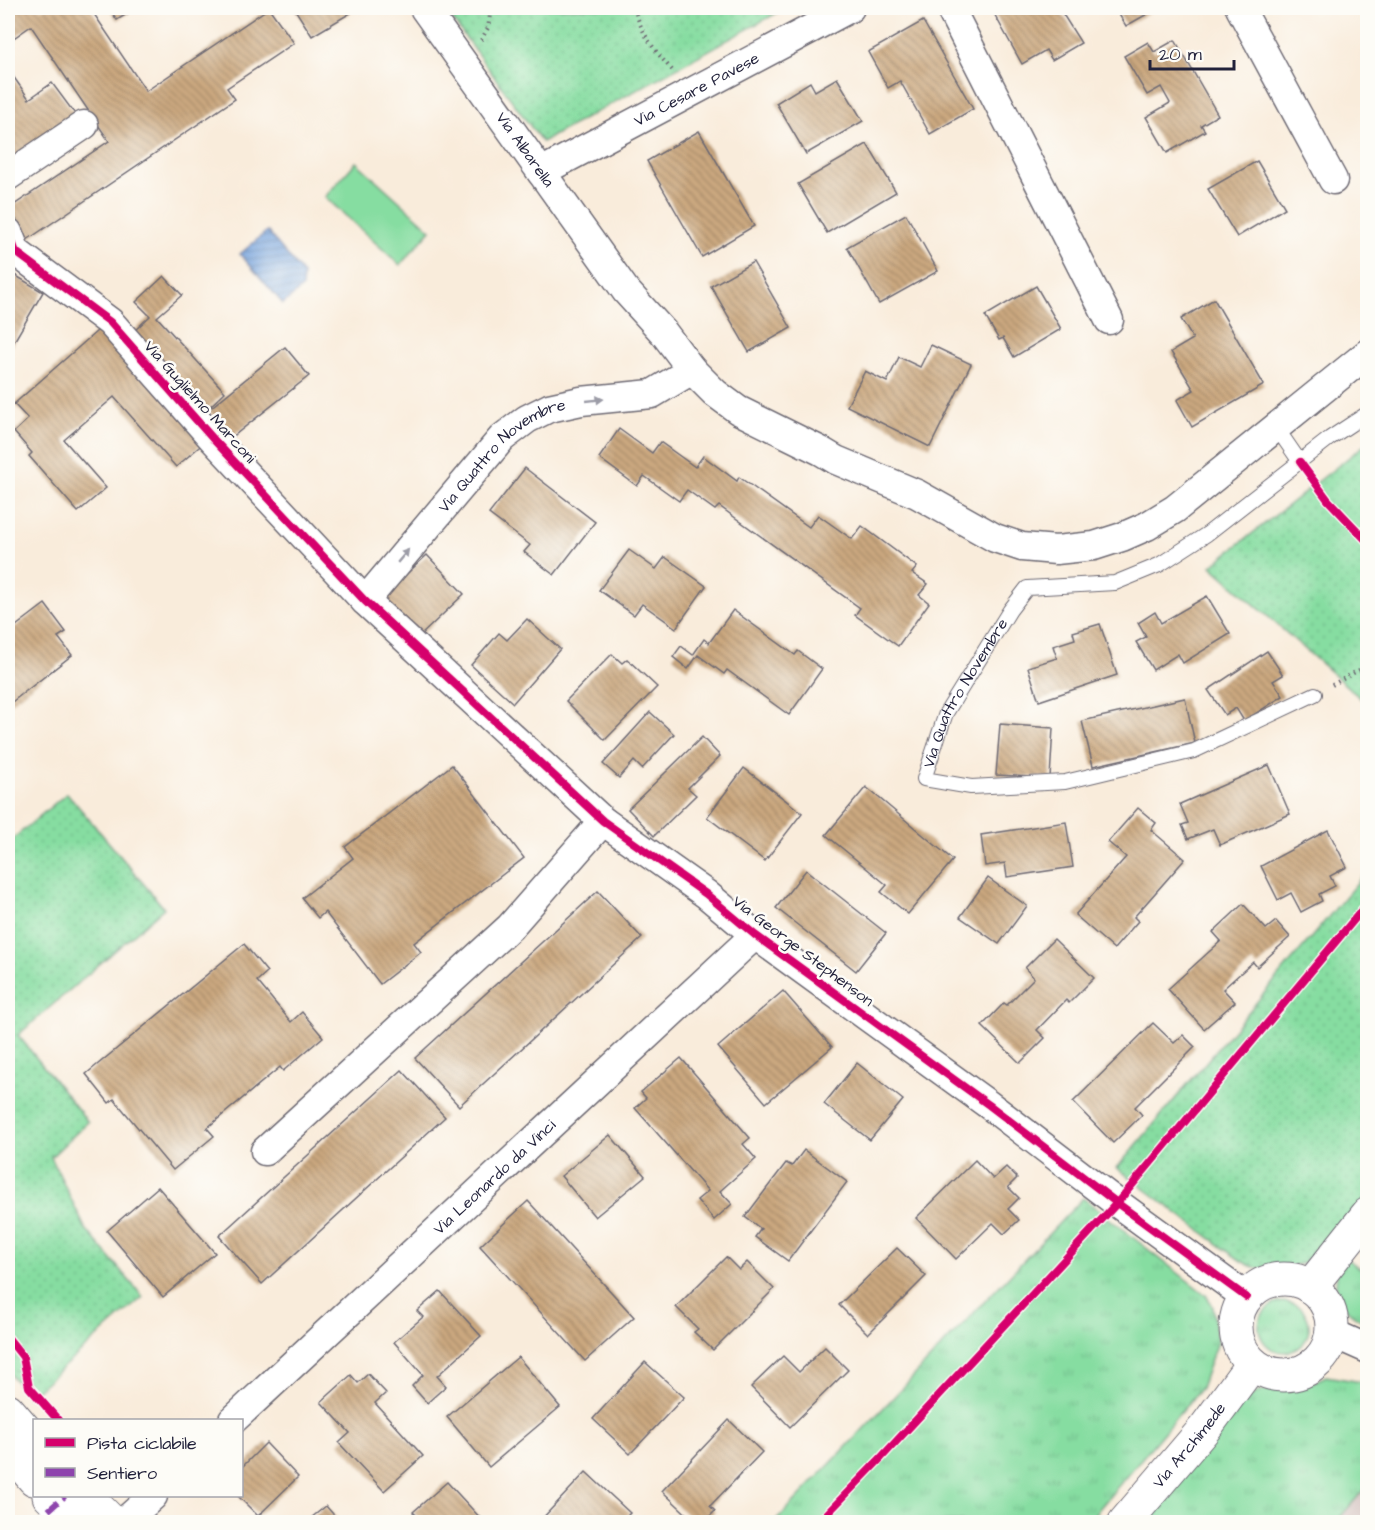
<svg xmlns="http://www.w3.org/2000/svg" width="1375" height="1530" font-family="'Architects Daughter',sans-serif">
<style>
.industrial{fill:#d1bfbd}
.grass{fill:url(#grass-tufts);stroke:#54806e;stroke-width:1.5}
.park{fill:url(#park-dots);stroke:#54806e;stroke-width:1.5}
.pitch{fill:#86dda1;stroke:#54806e;stroke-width:1.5}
.water{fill:url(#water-rules);stroke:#4a628c;stroke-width:1.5}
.building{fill:url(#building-back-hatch)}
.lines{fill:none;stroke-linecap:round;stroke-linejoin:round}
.service-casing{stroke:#6d6973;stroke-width:16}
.minor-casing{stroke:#6d6973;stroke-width:31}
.tertiary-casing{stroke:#6d6973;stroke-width:35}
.path{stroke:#6d6973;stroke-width:4;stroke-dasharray:1.5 4.5;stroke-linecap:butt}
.service{stroke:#fff;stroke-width:14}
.minor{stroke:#fff;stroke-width:28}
.tertiary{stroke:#fff;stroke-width:33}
.quiet{stroke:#8e44ad;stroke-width:6;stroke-dasharray:12 6;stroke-linecap:butt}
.cycleway-casing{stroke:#fdfcf7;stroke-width:11}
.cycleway{stroke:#d6006c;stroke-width:8}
.oneway{fill:#9c9ca7}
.labels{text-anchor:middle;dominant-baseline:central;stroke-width:5;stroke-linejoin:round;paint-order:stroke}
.street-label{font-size:16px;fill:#22223b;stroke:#fdfcf7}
</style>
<defs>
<pattern id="grass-tufts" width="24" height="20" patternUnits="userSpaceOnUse" patternTransform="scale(1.5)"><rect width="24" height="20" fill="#86dda1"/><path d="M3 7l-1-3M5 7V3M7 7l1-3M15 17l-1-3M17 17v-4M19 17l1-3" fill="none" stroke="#73bd8c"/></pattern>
<pattern id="park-dots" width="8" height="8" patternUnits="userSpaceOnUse" patternTransform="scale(1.5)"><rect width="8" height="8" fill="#86dda1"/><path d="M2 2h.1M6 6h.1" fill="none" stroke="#73bd8c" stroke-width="1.8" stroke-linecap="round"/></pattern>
<pattern id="water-rules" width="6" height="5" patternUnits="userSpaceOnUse" patternTransform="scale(1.5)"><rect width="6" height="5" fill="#73a1dc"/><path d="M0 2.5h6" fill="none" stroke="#5e83b4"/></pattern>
<pattern id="building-back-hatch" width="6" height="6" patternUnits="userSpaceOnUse" patternTransform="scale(1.5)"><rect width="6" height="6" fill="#cba87f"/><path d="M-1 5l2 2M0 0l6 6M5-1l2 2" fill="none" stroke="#a48869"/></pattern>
</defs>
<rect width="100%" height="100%" fill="#fdfcf7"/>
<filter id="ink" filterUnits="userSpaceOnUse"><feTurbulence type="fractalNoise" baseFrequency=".0167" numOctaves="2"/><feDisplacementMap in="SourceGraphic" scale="12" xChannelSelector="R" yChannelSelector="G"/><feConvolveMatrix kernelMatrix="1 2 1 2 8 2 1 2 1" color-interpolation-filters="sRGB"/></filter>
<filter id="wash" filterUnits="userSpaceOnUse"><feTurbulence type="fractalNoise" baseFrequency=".008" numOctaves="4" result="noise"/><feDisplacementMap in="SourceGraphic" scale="24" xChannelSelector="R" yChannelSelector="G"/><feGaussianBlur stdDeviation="1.35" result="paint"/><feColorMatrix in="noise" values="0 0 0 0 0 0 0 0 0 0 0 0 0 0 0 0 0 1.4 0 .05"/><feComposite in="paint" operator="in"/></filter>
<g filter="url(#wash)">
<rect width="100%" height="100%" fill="#f9ecdb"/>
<polygon class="industrial" points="1367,1486 1367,1522 1336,1522"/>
<g class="grass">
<polygon points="1083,1198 1206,1295 1213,1307 1217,1342 1201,1388 1088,1522 775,1522"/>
<path d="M1344 1257 1367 1273V1323C1336 1309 1328 1287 1344 1257Z"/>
<circle cx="1284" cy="1327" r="25"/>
<polygon points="1326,1376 1367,1383 1367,1486 1336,1522 1141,1522 1244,1401 1259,1391 1287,1389 1309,1384"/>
</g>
<g class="park">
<polygon points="444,8 786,8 542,142"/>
<polygon points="1367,443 1367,704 1211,566"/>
<polygon points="67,793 164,908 18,1035 88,1122 51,1157 85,1228 143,1297 29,1397 8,1372 8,843"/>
<polygon points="1367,871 1367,1196 1331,1240 1315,1255 1300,1264 1279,1269 1263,1270 1248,1265 1234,1256 1117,1168"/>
</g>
<polygon class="pitch" points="356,162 431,230 400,265 325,197"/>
<polygon class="water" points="267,231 303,274 302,288 283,304 240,254"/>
<g id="blocks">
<g class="building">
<polygon points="8,8 90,8 146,91 269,8 294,43 227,88 235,99 27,240 8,209 109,141 31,26 8,42"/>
<polygon points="109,8 137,8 117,20"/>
<polygon points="294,8 359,8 312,36"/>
<polygon points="991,8 1059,8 1081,43 1052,60 1046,50 1022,64"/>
<polygon points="1115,8 1158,8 1126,26"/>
<polygon points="923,21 973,109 930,134 900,81 888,88 868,52"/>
<polygon points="1175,40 1218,115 1201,125 1205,131 1167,153 1146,117 1170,103 1161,87 1147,95 1124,56 1148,42 1154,52"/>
<polygon points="8,69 29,99 52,83 75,114 8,162"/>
<polygon points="837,78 863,121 806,154 776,103 810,82 815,91"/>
<polygon points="699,131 754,226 702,257 647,161"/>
<polygon points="867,144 896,192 827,233 798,184"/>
<polygon points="1257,161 1285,208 1237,237 1208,189"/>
<polygon points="906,214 938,271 879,304 847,247"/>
<polygon points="753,262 791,328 749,352 711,286"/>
<polygon points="8,271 43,292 8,352"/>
<polygon points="164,276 182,295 157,317 225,392 203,413 131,334 150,316 136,302"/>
<polygon points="1036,286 1061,329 1014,357 1003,338 999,340 985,316"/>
<polygon points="1214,299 1264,385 1192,427 1177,400 1194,390 1171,352 1193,339 1181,319"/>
<polygon points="105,324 206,441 176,467 114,397 64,440 106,488 78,512 29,456 32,453 14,432 28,419 14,404"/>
<polygon points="931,345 971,364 930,447 847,406 865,371 887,382 899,357 920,367"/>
<polygon points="285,347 309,376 231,438 208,410"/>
<polygon points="619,429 652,453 660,442 695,467 703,456 737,481 739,477 809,527 818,515 852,539 862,526 917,567 912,573 928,584 919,595 929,603 898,646 855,615 860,608 719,506 715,510 687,490 679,501 644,476 637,486 599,458"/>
<polygon points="525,468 595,522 554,575 524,552 530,545 489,514"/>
<polygon points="629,550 656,569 665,557 706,586 676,628 642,604 634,615 599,590"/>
<polygon points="427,555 464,594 419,637 381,598"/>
<polygon points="1207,596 1230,634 1183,663 1178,654 1153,670 1136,642 1146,637 1138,623 1155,612 1161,623"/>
<polygon points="45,604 66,632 58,637 72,655 8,705 8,632"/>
<polygon points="733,610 795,655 798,651 822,669 789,715 727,670 724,674 698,655 688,669 673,657 681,646 693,655 704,639 709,643"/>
<polygon points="527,619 560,649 513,703 471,665 499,633 507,640"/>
<polygon points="1100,624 1117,675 1039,701 1028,667 1057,658 1053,646 1075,639 1073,632"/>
<polygon points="1267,651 1283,675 1273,681 1283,696 1244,721 1236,708 1225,715 1208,690"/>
<polygon points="612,654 622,663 627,659 657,687 605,740 566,701"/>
<polygon points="1185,698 1195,743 1093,766 1082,721"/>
<polygon points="650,712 674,734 642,769 634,761 619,778 603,764"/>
<polygon points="1000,724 1053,728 1050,778 996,775"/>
<polygon points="702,737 720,756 688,788 696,795 654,836 628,809"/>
<polygon points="452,765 524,858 414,943 421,952 380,984 325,912 318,918 302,898 353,858 345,847"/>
<polygon points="1269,765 1290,814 1220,845 1213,829 1188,839 1182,825 1188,823 1180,804"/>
<polygon points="744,768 802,813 765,861 707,817"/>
<polygon points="866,787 953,860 908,914 881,892 887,885 826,835"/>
<polygon points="1138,808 1156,823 1151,830 1185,859 1134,917 1138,921 1114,949 1075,915 1126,857 1108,842"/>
<polygon points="1066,822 1073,867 1007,877 1005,863 985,866 981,835"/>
<polygon points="1328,830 1347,867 1330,876 1335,886 1319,894 1322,901 1301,912 1291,893 1278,900 1261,866"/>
<polygon points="806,870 886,933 856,971 776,908"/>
<polygon points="988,878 1027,906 999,944 960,917"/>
<polygon points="598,891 642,938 459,1106 415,1058"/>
<polygon points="1243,904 1266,929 1276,921 1290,937 1257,967 1253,962 1223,989 1235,1002 1204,1029 1168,989 1221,941 1213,932"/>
<polygon points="1054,939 1094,978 1069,1003 1066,1000 1037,1030 1045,1038 1020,1063 982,1026 1004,1003 1007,1005 1034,978 1025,968"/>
<polygon points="244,944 267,972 257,981 291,1022 302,1012 323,1037 283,1071 280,1067 207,1128 214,1136 173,1170 114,1099 109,1103 86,1074"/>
<polygon points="783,991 832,1047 766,1103 718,1047"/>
<polygon points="1153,1023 1174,1043 1183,1035 1195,1047 1135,1107 1142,1115 1113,1143 1073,1102"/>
<polygon points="681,1058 750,1138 743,1144 756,1159 720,1191 732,1204 714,1220 697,1200 708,1191 635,1108 646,1098 641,1092"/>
<polygon points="857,1063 903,1100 870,1140 824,1104"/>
<polygon points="402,1070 445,1117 262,1284 219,1236"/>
<polygon points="610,1135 645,1176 595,1217 561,1176"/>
<polygon points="804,1150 847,1182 788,1261 755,1237 761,1229 745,1217 786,1163 792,1166"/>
<polygon points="975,1160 993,1179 1006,1167 1017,1178 1008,1187 1019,1198 1008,1209 1019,1220 1004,1234 993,1223 956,1259 916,1218"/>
<polygon points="158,1187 215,1253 163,1297 107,1231"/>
<polygon points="528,1201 634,1317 585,1361 480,1246"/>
<polygon points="897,1248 926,1276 868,1334 839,1305"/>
<polygon points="726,1257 739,1270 747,1262 774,1289 713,1350 694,1332 698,1329 676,1307"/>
<polygon points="440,1291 481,1336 437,1376 446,1386 427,1403 412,1386 423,1375 394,1342 423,1317 417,1311"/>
<polygon points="825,1347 848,1370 790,1427 751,1387 783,1356 799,1372"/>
<polygon points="518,1357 560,1407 489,1467 447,1417"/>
<polygon points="645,1362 684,1397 630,1454 593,1419"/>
<polygon points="368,1374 386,1393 375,1403 423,1456 384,1491 339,1443 350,1433 321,1402 351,1375 358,1383"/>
<polygon points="729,1420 762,1452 710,1506 715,1511 704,1522 695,1522 662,1491"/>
<polygon points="266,1443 298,1477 258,1516 238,1496 242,1496 242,1467"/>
<polygon points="586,1472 630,1513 621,1522 539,1522"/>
<polygon points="447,1482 484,1522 423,1522 413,1512"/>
<polygon points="326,1506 340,1522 306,1522"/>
</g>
</g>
</g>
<g filter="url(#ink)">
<use href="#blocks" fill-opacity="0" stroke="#6d6973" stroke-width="1.5"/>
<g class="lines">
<g class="service-casing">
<g id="service">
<polyline points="1276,427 1300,462"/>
<path id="s1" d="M1315 694 1194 751 1065 782 971 787 924 779 946 713 1010 610 1027 588 1115 583 1159 565 1207 534 1330 438 1368 413"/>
</g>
</g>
<g class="minor-casing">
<g id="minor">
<path id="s2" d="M424 8 626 291 664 333 692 370 715 393 738 410 821 451 836 460 917 494 995 538 1022 547 1056 550 1094 546 1122 537 1147 526 1175 509 1368 353"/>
<polyline points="950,8 1109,320"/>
<polyline points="1240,8 1333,180"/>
<path id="s3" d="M541 172 850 8"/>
<polyline points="8,176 84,125"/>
<polyline points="8,232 16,252 110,322 214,440 365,601 603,821 706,894 755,935 989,1105 1117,1203 1246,1297"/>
<path id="s4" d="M365 601 502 438 527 419 549 408 581 401 652 394 692 370"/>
<polyline points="265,1151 510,927 603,821"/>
<polyline points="1332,1333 1368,1349"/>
<path id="s5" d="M233 1420 755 935"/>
<polyline points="124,1522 153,1496"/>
</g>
</g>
<g class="tertiary-casing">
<g id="tertiary">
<circle cx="1284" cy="1327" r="48"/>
<polyline points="1310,1287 1368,1214"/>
<polyline points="8,1410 34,1440"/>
<polyline points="8,1449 34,1479"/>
<polyline points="49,1496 75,1522"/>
<polyline points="86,1496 112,1522"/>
<path id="s6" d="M1125 1522 1205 1428 1252 1364"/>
</g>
</g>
<g class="path">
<path d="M634 8C642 34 654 50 672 70"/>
<polyline points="481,40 488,28 491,8"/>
<polyline points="1332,685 1368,665"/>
</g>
<use href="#service" class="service"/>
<use href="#minor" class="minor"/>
<use href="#tertiary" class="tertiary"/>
<polyline class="quiet" points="35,1522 65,1496"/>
<g class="cycleway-casing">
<g id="cycleway">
<polyline points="8,232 16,252 110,322 214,440 365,601 603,821 706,894 755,935 989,1105 1117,1203 1246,1297"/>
<polyline points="1300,462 1328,500 1368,542"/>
<polyline points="8,1338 23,1357 29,1387 58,1420"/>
<polyline points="819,1522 879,1460 1117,1203 1368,903"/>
</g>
</g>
<use href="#cycleway" class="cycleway"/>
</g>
<defs><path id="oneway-solid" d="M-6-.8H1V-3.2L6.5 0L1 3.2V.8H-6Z" transform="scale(1.5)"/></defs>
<g class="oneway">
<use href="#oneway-solid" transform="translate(595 400) rotate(-6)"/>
<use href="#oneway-solid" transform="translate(403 556) rotate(-50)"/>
</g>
</g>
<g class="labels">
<g class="street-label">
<text stroke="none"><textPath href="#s3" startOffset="176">Via Cesare Pavese</textPath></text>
<text stroke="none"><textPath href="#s2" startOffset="174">Via Albarella</textPath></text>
<text transform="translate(200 402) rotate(48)">Via Guglielmo Marconi</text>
<text stroke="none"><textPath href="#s4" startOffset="202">Via Quattro Novembre</textPath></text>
<text stroke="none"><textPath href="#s1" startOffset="504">Via Quattro Novembre</textPath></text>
<text transform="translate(803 951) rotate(37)">Via George Stephenson</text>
<text stroke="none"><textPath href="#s5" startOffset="357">Via Leonardo da Vinci</textPath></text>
<text stroke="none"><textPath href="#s6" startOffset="100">Via Archimede</textPath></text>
</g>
</g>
<rect width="1375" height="1530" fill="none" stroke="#fdfcf7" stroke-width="30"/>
<rect x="33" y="1419" width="210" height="78" fill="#fdfcf7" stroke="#a5a5ac" stroke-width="1.5"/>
<rect x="45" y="1438" width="30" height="9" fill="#d6006c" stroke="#a5a5ac" stroke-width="1.5"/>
<text x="87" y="1449" font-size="18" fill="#22223b">Pista ciclabile</text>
<rect x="45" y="1468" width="30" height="9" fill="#8e44ad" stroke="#a5a5ac" stroke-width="1.5"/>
<text x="87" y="1479" font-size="18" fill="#22223b">Sentiero</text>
<path d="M1150 60v9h84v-9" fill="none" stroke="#22223b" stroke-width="3"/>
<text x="1159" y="60" font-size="18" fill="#22223b" stroke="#fdfcf7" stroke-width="4.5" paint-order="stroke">20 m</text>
</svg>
